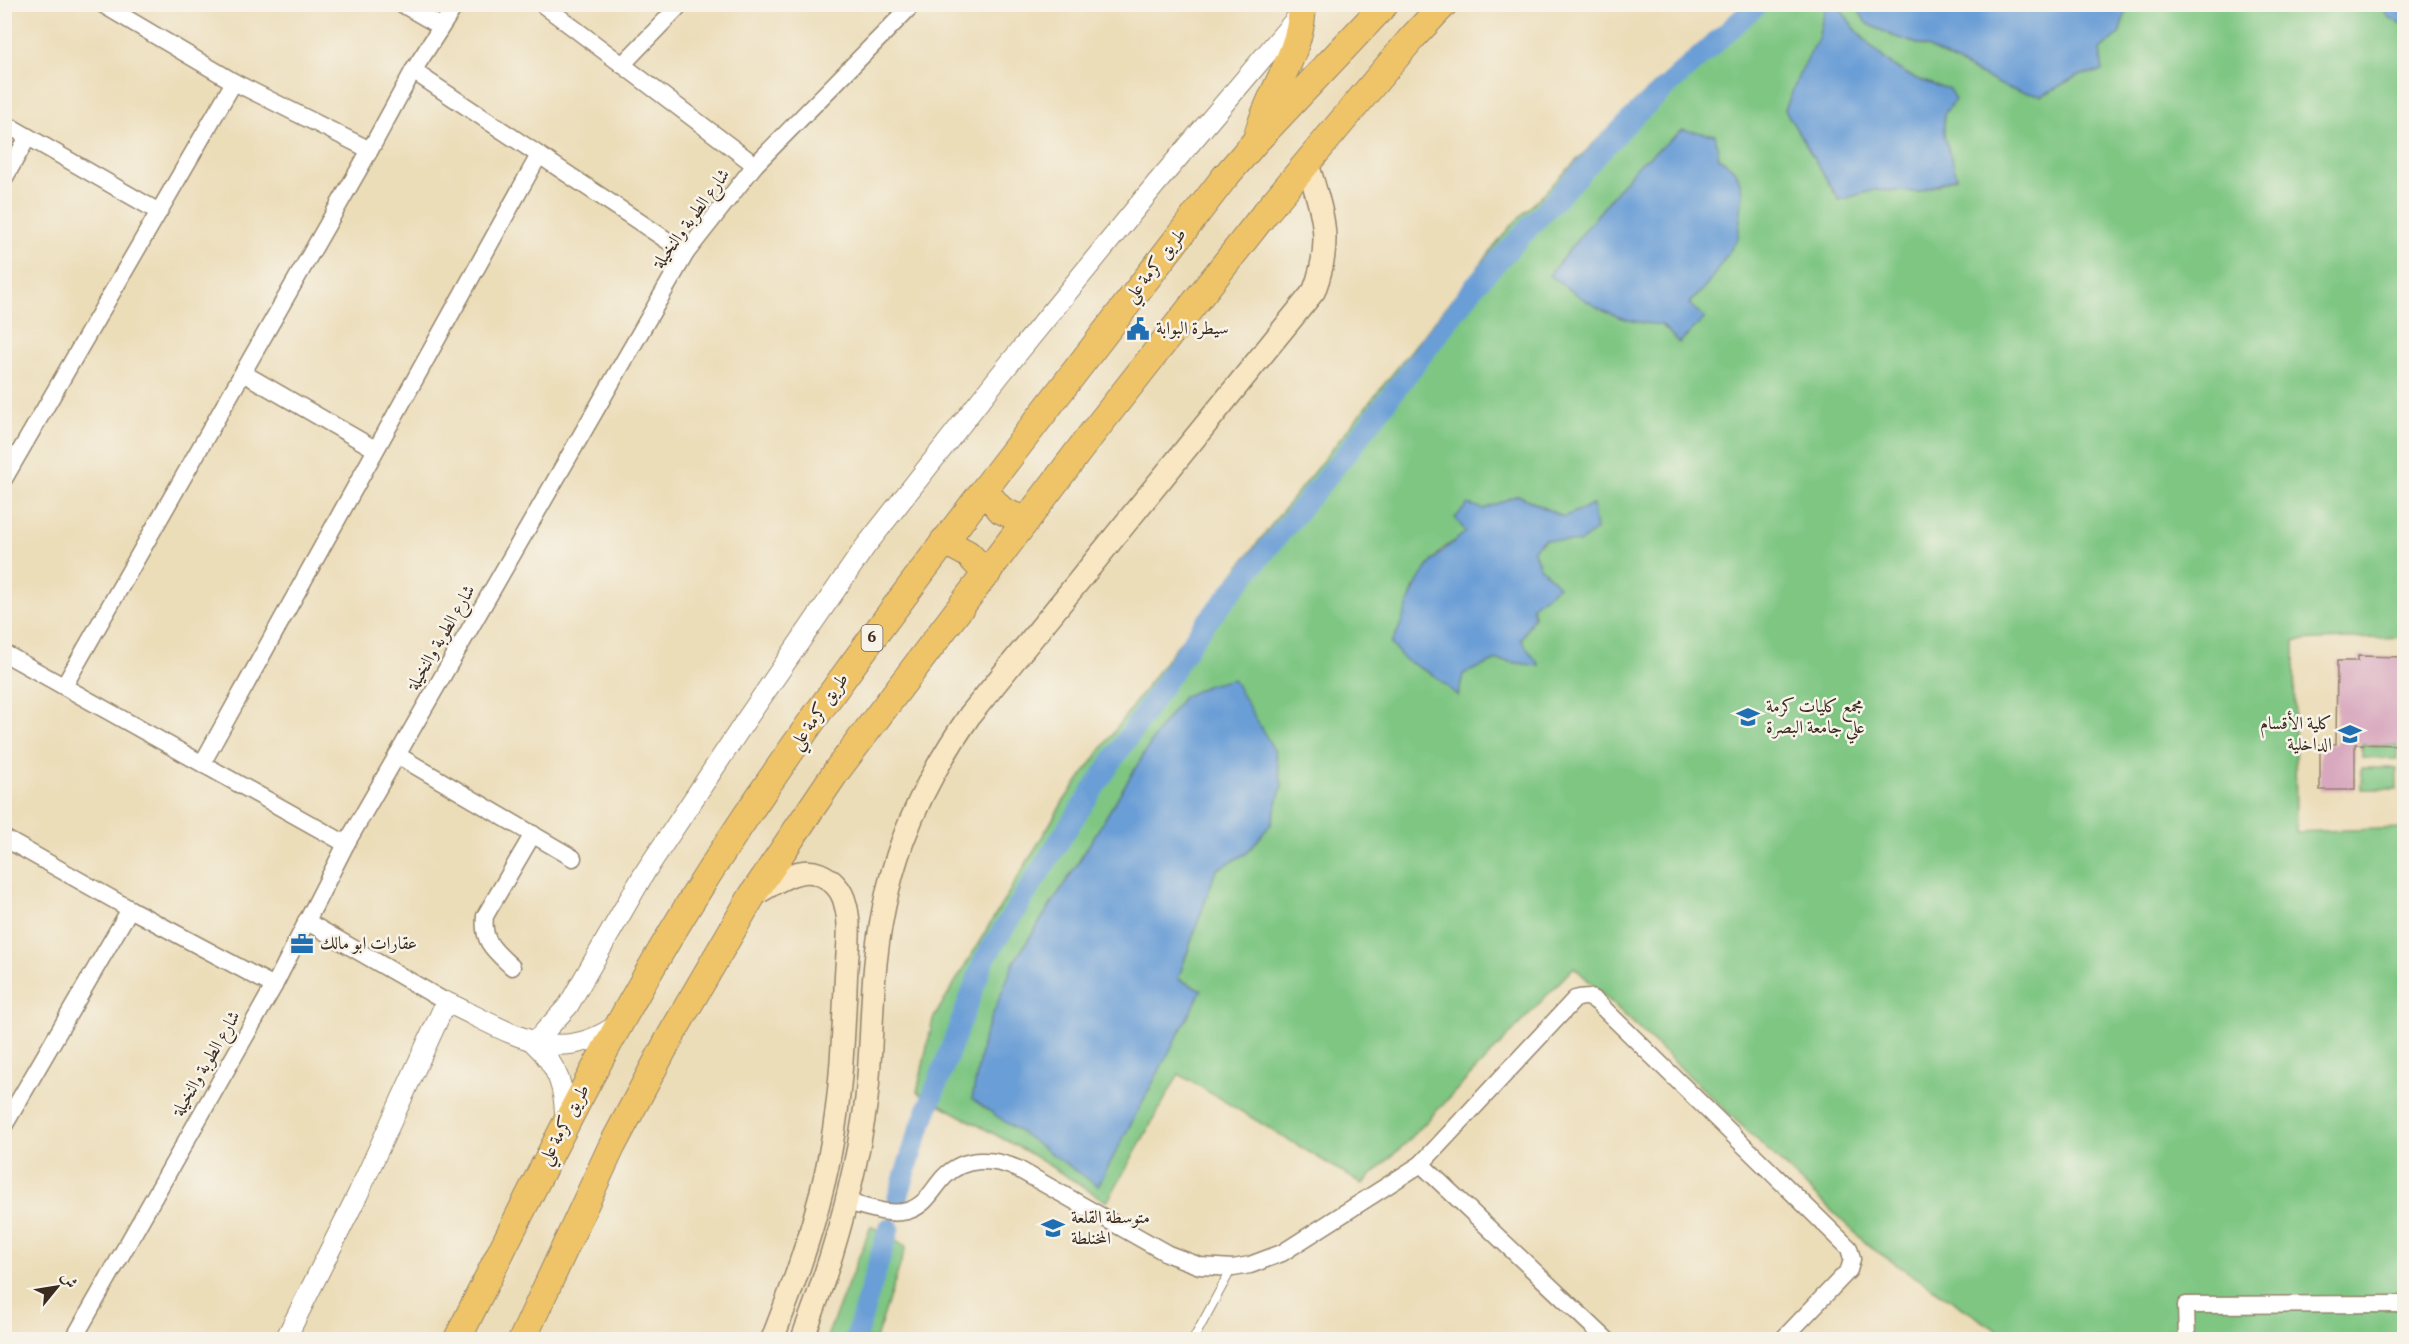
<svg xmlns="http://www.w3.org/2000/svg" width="2409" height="1344" font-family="Vollkorn,Amiri,serif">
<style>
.green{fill:#7ec682;stroke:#5c7850;stroke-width:1.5;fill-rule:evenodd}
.water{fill:#6b9ed6;stroke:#53647a;stroke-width:1.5}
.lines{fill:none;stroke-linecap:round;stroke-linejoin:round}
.canal{stroke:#6b9ed6;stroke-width:21}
.building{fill:#d8a8be}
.service-casing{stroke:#94846c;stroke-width:10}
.minor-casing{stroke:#94846c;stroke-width:19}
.tertiary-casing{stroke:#94846c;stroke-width:22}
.secondary-casing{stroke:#94846c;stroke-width:25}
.trunk-casing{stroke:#94846c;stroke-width:29}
.service{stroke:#fff;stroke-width:8}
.minor{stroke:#fff;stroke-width:16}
.tertiary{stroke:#fff;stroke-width:20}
.secondary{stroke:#f9e7c3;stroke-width:22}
.trunk{stroke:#efc469;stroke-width:27}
.labels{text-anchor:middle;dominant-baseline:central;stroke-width:5;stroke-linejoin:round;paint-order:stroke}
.shield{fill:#f7f3e8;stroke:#73665b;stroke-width:1.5}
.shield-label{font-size:16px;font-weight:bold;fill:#3b2a1e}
.street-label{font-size:18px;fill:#3b2a1e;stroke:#f7f3e8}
.poi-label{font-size:18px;fill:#3b2a1e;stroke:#f7f3e8;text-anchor:start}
</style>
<rect width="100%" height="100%" fill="#f7f3e8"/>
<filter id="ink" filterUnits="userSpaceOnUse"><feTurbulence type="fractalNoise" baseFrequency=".0167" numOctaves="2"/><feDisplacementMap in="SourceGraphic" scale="12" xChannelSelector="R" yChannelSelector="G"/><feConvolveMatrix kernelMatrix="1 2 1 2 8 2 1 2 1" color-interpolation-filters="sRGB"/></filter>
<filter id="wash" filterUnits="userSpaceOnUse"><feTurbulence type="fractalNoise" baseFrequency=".008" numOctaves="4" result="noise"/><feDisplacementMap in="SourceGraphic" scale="24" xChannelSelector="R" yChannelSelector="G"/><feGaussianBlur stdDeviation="1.35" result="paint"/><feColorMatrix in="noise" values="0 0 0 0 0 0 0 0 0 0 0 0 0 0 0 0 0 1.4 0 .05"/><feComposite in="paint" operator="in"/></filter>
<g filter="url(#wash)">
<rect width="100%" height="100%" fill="#ecddb9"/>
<g class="green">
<path d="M1743 5H1826L1818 39 1799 75 1785 110 1839 200 1874 190 1918 192 1957 177 1944 136V114L1949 89C1938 86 1927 83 1917 79 1886 67 1855 32 1838 5H1856L1866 23 1893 36 1927 47 2009 89 2042 96 2077 76 2102 71 2100 50 2119 34 2128 5H2382L2388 17 2404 25V637L2294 641 2296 832 2404 828V1339H2010L1870 1247 1574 967 1406 1143 1362 1184 1179 1074 1107 1202 1031 1154 917 1092 933 1019 1063 802 1166 660 1280 514 1510 227 1635 102ZM1683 130 1736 171 1708 284 1689 305 1704 318 1679 343 1662 325 1549 275 1636 167ZM1518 495 1563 517 1592 505 1533 549 1540 567 1558 586 1532 606 1534 616 1521 641 1539 666 1497 660 1463 674 1458 695 1435 676 1404 659 1391 644 1402 627 1413 589 1441 550 1467 532 1484 509ZM1209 685 1275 752 1282 785 1271 824 1247 853 1216 870 1178 979 1202 990 1014 962 1078 863 1158 731 1183 697Z"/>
<polygon points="2362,745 2397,745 2397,759 2362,758"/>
<polygon points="2362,768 2397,768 2397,789 2361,789"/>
<polygon points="871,1226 906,1247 876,1339 826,1339"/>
</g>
<g class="water">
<path d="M1826 4 1838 5C1855 32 1886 67 1917 79 1927 83 1938 86 1949 89L1955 100 1944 114V136L1957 177 1918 192 1875 190 1839 200 1785 110 1799 75 1818 39Z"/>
<polygon points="1856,5 2128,5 2119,34 2100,50 2103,71 2077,76 2042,96 2009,89 1927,47 1893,36 1866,23"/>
<polygon points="2382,5 2404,5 2404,25 2388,17"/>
<path d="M1683 130 1715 135 1719 158 1736 171 1743 192 1738 238 1708 284 1689 304 1705 318 1679 343 1662 325C1610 322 1589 303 1549 275L1636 167Z"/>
<path d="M1518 495 1563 517 1593 505 1596 530 1579 543 1544 539 1533 549 1540 567 1559 586 1532 606 1534 616 1521 640 1540 666 1497 660 1463 674 1458 696 1435 676 1404 659 1391 644C1402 626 1405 611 1413 592 1422 567 1446 547 1466 532L1455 518 1468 504 1484 509Z"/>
<polygon points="1233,679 1275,752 1282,785 1271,824 1247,853 1216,870 1178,979 1202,990 1098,1186 972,1099 984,1036 1014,962 1078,863 1158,731 1183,697 1209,685"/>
</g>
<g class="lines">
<g class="canal">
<polyline points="898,1197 915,1142 985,958 1072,821 1200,630 1350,449 1478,282 1630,120 1758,4"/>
<polyline points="855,1340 889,1228"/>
</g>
</g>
<g id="blocks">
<polygon class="building" points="2358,656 2404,657 2403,745 2355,744 2355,790 2320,790 2320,744 2336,744 2337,661 2358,661"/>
</g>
</g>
<g filter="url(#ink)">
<use href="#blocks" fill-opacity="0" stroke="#94846c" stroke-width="1.5"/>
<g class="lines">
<g class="service-casing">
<polyline id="service" points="1193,1340 1232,1268"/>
</g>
<g class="minor-casing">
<g id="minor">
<polyline points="102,4 234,82 370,150"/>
<polyline points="402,4 440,26"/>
<polyline points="542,4 755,165"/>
<polyline points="622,65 681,4"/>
<polyline points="413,71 686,253"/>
<polyline points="4,123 159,212"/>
<polyline points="4,179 28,137"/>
<polyline points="243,373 375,449"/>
<polyline points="4,479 234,82"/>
<polyline points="4,653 346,844"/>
<polyline points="64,686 370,150 413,71 456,4"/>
<polyline points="397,755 573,858"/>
<polyline points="203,762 538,157"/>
<polyline points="4,838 130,909 274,986"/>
<polyline points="306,921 446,1002"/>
<path d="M512 967C494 950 482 942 485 916L533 834"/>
<polyline points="4,1126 130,909"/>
<path d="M847 1202C866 1207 888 1216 907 1211 926 1206 932 1190 944 1177 964 1156 994 1158 1018 1169L1168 1254 1200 1266 1233 1268 1250 1265 1282 1253 1421 1164"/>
<polyline points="73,1340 274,986 346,844 686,253 755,165 913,4"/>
<path d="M1607 1340 1421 1164 1575 999C1585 996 1590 996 1598 1003L1849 1248 1852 1259 1849 1270 1782 1340"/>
<polyline points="2187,1340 2186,1305 2404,1304"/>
</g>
</g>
<g class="tertiary-casing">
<g id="tertiary">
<polyline points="534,1043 568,1006 645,872 748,717 865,547 1000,375 1155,185 1301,13"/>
<path d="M534 1043C558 1066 566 1090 565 1123"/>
<path d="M285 1340 358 1194 446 1002C506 1029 556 1070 618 1024"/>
</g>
</g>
<g class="secondary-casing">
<g id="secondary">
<path d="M752 896C771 886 797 865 819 874 832 879 842 890 845 903 852 926 847 953 846 976 843 1049 840 1122 821 1193 809 1243 791 1291 772 1340"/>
<path d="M802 1340C832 1262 854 1185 866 1103 871 1062 871 1021 874 980 882 876 911 800 970 715L1314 291C1334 239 1322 213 1307 162"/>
</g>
</g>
<g class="trunk-casing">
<g id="trunk">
<path d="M1258 134C1270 91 1299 56 1302 12"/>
<polyline points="984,490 1001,510 1025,521"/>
<polyline points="944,541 968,554 987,574"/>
<path d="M457 1340C536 1181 614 1021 710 871 795 739 889 614 984 490 1064 386 1144 282 1224 178L1255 142 1385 4"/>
<polyline points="522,1340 611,1148 670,1037 752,896 838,769 1087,440 1266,212 1411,39 1444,4"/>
</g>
</g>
<use href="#service" class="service"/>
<use href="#minor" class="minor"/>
<use href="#tertiary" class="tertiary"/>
<use href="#secondary" class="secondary"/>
<use href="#trunk" class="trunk"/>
</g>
</g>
<defs>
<g id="civic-bare" transform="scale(1.8)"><path d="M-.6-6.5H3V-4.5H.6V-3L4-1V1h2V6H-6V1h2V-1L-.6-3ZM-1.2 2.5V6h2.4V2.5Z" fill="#1f6fb2" stroke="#f7f3e8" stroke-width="2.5" paint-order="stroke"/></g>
<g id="university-bare" transform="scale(1.8)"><path d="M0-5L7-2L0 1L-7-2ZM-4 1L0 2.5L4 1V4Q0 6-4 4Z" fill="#1f6fb2" stroke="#f7f3e8" stroke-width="2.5" paint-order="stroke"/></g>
<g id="office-bare" transform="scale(1.8)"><path d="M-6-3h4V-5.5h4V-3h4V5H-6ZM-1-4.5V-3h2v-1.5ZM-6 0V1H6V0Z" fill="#1f6fb2" stroke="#f7f3e8" stroke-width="2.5" paint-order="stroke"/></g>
<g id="school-bare" transform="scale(1.8)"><path d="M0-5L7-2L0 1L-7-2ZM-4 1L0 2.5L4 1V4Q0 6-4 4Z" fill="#1f6fb2" stroke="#f7f3e8" stroke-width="2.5" paint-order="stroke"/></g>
</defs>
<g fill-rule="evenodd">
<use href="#civic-bare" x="1138" y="329"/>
<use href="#university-bare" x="1748" y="717"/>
<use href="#university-bare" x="2350" y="734"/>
<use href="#office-bare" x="302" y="944"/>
<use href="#school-bare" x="1053" y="1228"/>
</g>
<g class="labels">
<rect class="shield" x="861.5" y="625" width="21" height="26" rx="4.5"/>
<g class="shield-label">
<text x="872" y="638">6</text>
</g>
<g class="street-label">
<text transform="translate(692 219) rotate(-54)">شارع الطوبة والنخيلة</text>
<text transform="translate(1156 266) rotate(-52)">طريق كرمة علي</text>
<text transform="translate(442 638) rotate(-60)">شارع الطوبة والنخيلة</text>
<text transform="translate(820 712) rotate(-55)">طريق كرمة علي</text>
<text transform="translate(207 1064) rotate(-60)">شارع الطوبة والنخيلة</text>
<text transform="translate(565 1125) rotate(-62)">طريق كرمة علي</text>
</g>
<g class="poi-label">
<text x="1156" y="329">سيطرة البوابة</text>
<text x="1766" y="707">مجمع كليات كرمة<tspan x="1766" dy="21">علي جامعة البصرة</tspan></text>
<text x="2332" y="724" text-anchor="end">كلية الأقسام<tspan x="2332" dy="21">الداخلية</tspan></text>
<text x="320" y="944">عقارات ابو مالك</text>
<text x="1071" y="1218">متوسطة القلعة<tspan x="1071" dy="21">المخنلطة</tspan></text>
</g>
</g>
<rect width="2409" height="1344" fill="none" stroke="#f7f3e8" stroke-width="24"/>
<g transform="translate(57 1287) rotate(60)" stroke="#f7f3e8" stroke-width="4.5" paint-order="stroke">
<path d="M0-4.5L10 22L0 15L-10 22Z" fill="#3b2a1e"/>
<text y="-9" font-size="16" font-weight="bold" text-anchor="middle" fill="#3b2a1e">ش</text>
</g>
</svg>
